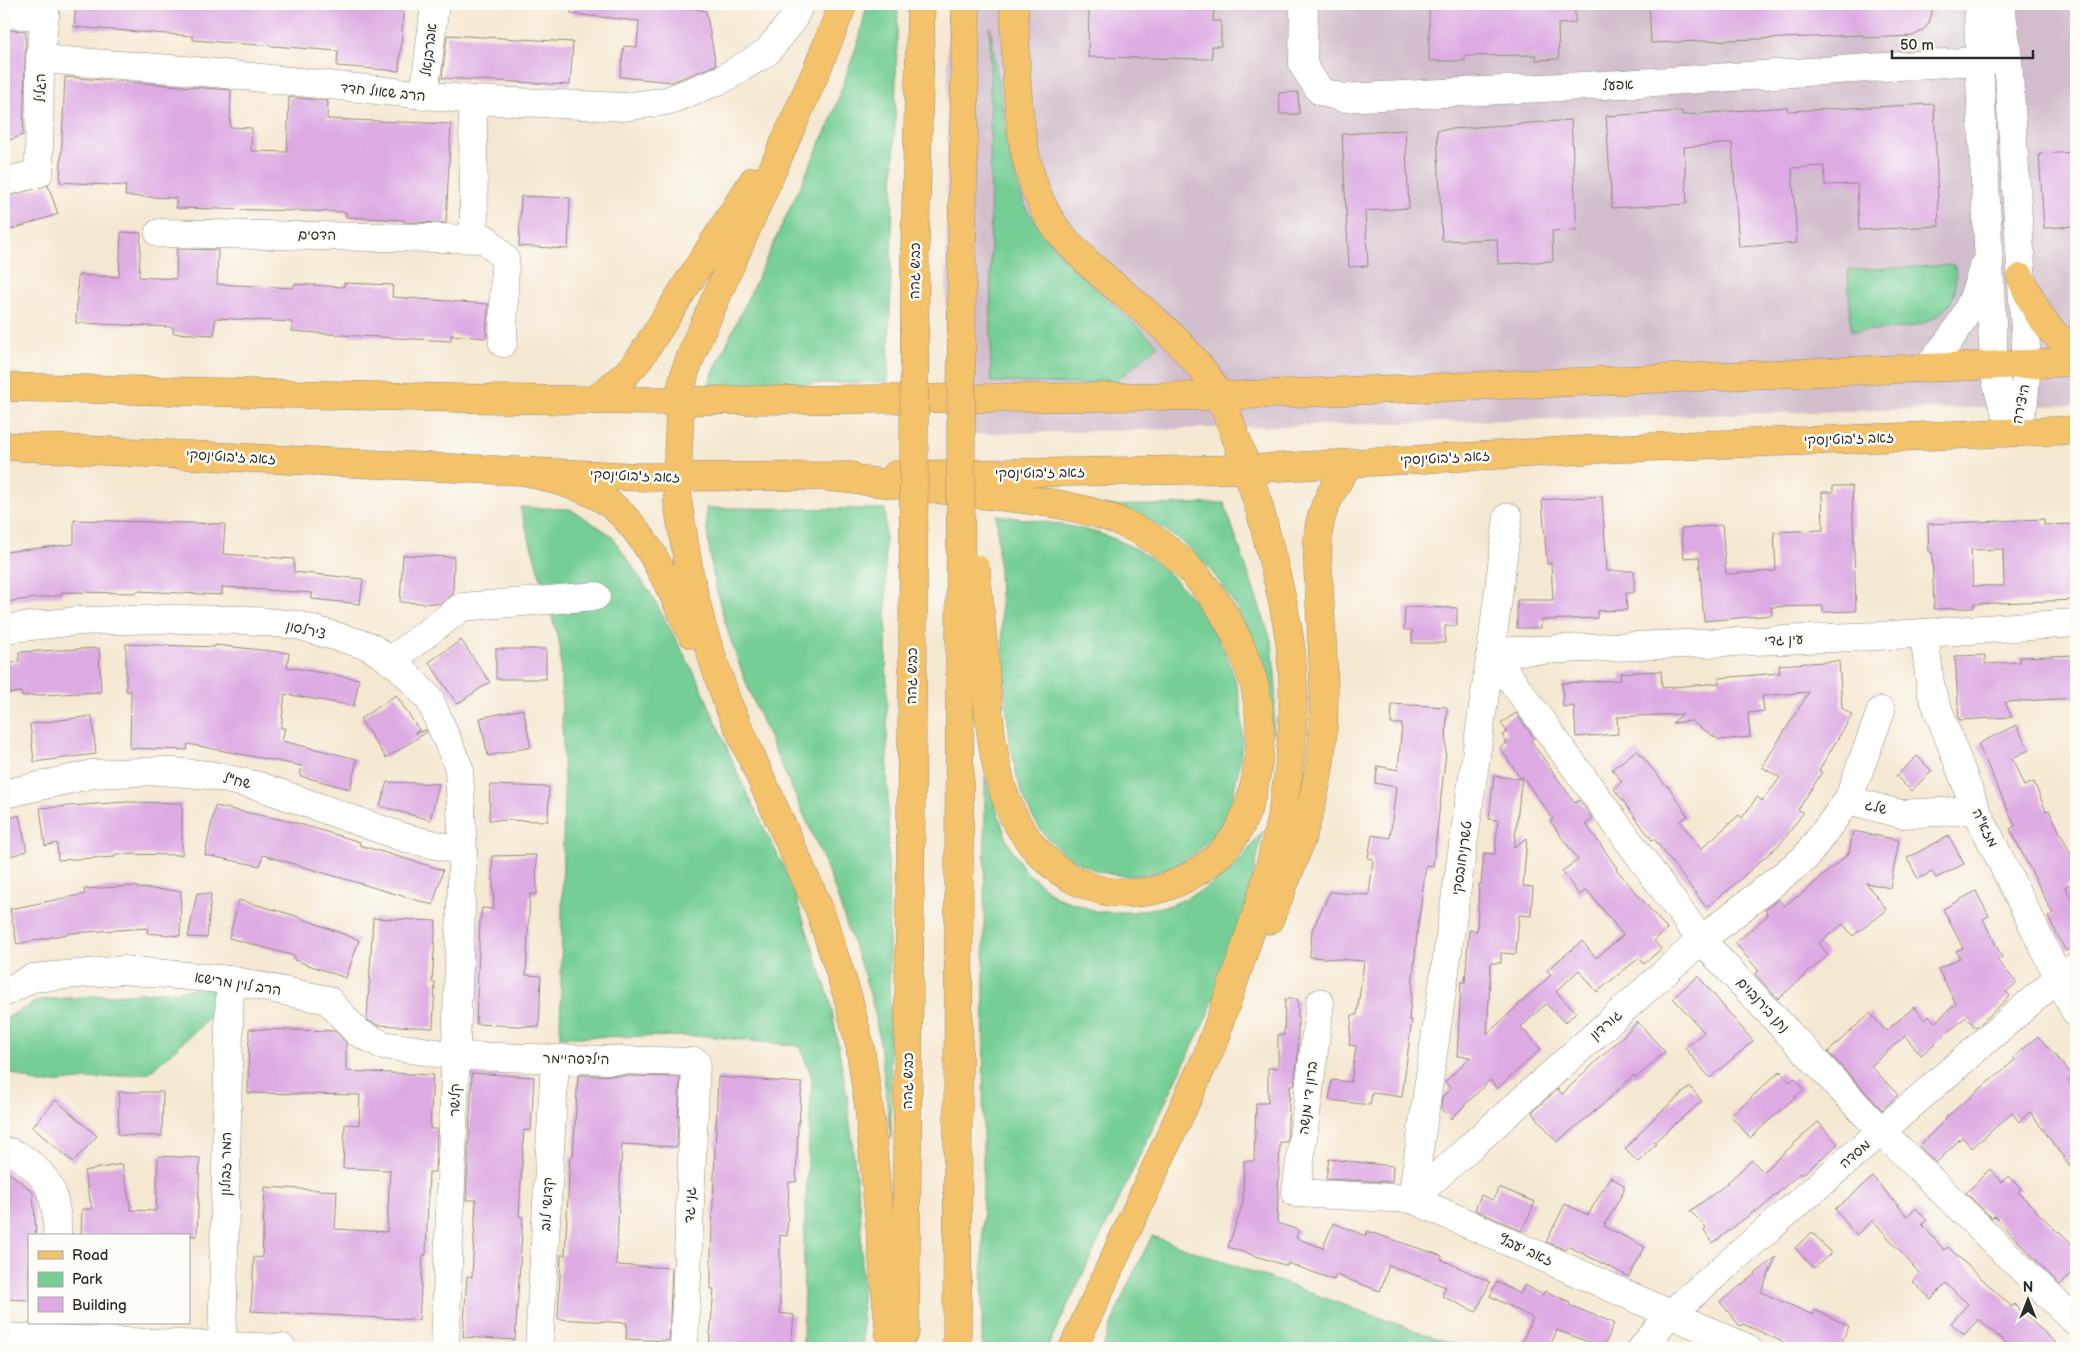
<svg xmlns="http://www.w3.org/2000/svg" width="2080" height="1352" font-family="'Balsamiq Sans','Playpen Sans Hebrew',sans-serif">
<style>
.industrial{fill:#d1bdcc}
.green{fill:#75ce95;stroke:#507c60}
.building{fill:#ddaae3;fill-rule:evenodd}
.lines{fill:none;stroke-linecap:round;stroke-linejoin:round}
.minor-casing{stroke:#908a7e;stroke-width:29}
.major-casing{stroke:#908a7e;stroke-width:29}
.highway-casing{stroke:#908a7e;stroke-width:29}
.minor{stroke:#fff;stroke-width:28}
.major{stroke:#f3c26a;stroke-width:28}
.highway{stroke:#f3c26a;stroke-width:28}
.highway-bridge-casing{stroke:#908a7e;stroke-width:29;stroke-linecap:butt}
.highway-bridge{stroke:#f3c26a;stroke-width:28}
.labels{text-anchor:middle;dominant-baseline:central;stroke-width:5;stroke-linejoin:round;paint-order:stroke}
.street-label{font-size:14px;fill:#2b2b2b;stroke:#fdfcf7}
</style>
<rect width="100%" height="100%" fill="#fdfcf7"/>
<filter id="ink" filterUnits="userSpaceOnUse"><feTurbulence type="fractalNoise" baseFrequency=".02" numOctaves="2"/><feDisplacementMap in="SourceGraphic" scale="10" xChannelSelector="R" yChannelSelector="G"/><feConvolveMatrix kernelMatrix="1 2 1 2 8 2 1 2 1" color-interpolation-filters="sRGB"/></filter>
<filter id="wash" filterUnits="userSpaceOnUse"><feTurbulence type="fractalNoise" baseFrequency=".0096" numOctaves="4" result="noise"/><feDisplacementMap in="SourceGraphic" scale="20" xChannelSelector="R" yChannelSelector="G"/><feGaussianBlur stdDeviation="1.12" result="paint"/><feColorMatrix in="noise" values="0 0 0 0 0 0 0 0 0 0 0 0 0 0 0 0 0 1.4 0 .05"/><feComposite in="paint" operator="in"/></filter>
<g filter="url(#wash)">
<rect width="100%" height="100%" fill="#f5e8d2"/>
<polygon class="industrial" points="948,4 2076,4 2076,405 945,435"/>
<g class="green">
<polygon points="867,4 898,4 888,382 707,386 830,122 860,36"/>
<polygon points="990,27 1010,161 1025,207 1065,261 1158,345 1112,385 991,382"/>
<path d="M1955 265C1956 276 1957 290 1952 300 1932 334 1883 329 1851 331L1848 270Z"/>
<path d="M1224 503 1272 643 1276 687 1273 736C1268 712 1266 685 1258 661 1240 602 1207 553 1152 522 1138 514 1120 511 1105 506Z"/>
<polygon points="520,507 570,509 611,535 653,597 699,682 741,781 790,880 830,1000 847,1096 861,1221 863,1348 803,1348 804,1241 812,1078 800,1046 705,1036 560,1037 564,788 560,645"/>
<path d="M706 508 885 509 891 1139C886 1099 883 1058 876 1019 870 989 859 960 849 932 842 912 836 891 828 871 782 757 708 633 706 508Z"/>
<path d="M997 515C1041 522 1087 525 1128 545 1181 571 1230 639 1239 698 1244 724 1243 751 1237 777 1234 791 1231 808 1224 820 1178 899 1070 892 1030 812 1008 767 1007 714 1004 665 1001 615 998 565 997 515Z"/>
<polygon points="985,775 1008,843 1025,871 1056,897 1098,912 1132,912 1172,905 1206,888 1236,865 1263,831 1243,921 1208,1014 1047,1348 982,1348"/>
<polygon points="213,988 217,1011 149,1073 40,1084 4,1070 4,1019 39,1000"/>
<polygon points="1152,1236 1464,1348 1102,1348 1126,1288"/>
</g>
<g id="blocks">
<g class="building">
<polygon points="76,4 286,4 343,8 343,4 404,4 399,71 337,66 338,51 193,40 193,36 74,27"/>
<polygon points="572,4 671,4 706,11 716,65 672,82 620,77 624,46 637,47 639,21 571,14"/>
<polygon points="1089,4 1214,4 1213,21 1221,21 1221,46 1212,46 1212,59 1088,57"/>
<polygon points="1429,4 1575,4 1575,23 1558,24 1559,59 1536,60 1536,55 1465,56 1465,61 1429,61"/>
<polygon points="1649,4 1934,4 1929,23 1922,31 1913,36 1864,38 1864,35 1651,43"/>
<polygon points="4,30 26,31 23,135 4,142"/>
<polygon points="447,35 573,42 570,85 442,78"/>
<polygon points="65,77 231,90 230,127 252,128 251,151 287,152 289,97 328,101 327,119 451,124 446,223 404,222 404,220 346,217 346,212 176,208 176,198 125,196 126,186 60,182"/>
<polygon points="1298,92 1299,114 1280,114 1279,93"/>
<polygon points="1934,104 1939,226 1859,230 1857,184 1825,185 1824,166 1792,168 1797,243 1739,247 1732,143 1684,147 1687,204 1612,208 1606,116 1682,111 1682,115 1787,107 1788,111"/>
<polygon points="1571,120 1577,230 1552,231 1553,261 1498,264 1497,239 1442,241 1437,130"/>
<polygon points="1405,130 1409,208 1365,211 1368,266 1349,267 1342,134"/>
<polygon points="2076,152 2076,226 2044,228 2039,154"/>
<polygon points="48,185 58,214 4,232 4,197"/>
<polygon points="521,196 570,198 568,249 519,246"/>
<polygon points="121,232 141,233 139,277 176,279 177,249 218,250 217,284 294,288 294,284 344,287 344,283 393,285 392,297 488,304 486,338 451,335 451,341 341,335 292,331 292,322 215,318 214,335 173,333 173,327 76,323 78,275 119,277"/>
<polygon points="1833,486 1852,486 1856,611 1823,612 1823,606 1771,607 1772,615 1704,621 1699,557 1684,558 1681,529 1722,525 1726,574 1776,571 1774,532 1823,530 1822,492 1833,492"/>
<polygon points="1602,496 1607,571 1634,571 1634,593 1626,593 1627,610 1597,611 1597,618 1541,620 1541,628 1517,628 1517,600 1553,600 1551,563 1547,564 1542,500"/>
<path d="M2044 519V525L2076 524V600L1973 604 1974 608 1934 609 1932 552H1929L1928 524ZM2003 549 2004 586H1973L1971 550Z"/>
<polygon points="74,520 225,524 223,554 294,559 294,572 363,579 360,604 312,599 312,593 222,587 222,595 137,591 137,593 62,592 62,595 4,602 4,552 74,544"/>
<polygon points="403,555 454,557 453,594 440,604 400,602"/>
<polygon points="1405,607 1457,608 1457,626 1445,626 1445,643 1412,643 1412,630 1404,630"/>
<polygon points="461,640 490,682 457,704 429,662"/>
<polygon points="126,644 215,647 215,645 289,653 287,667 359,679 354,706 285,694 281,728 285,728 282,741 357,759 350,789 300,776 302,766 188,744 187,750 130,748 131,691 126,691"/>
<polygon points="99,648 101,692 21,696 21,692 4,694 4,664 19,662 19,652"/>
<rect x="496" y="649" width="50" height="30"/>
<polygon points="1985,655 1985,664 2020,662 2019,657 2076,655 2076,698 2005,702 2012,717 1959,720 1955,656"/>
<polygon points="1839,661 1842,708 1852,715 1819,770 1822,772 1798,810 1803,813 1782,842 1728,890 1706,907 1654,839 1652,840 1614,789 1622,782 1612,769 1637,750 1667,787 1668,786 1688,816 1680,821 1701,849 1739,815 1742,818 1757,797 1762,801 1780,778 1762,767 1809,692 1762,696 1764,711 1748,713 1750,737 1719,740 1691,721 1672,723 1683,714 1617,717 1618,734 1576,737 1574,706 1563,707 1562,683 1621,680 1620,673 1661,671 1662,688 1719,683 1719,678 1780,673 1779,665"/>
<polygon points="396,695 419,730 414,733 426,730 427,732 386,758 360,719"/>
<polygon points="1392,704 1447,707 1446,752 1433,866 1426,865 1417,934 1409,1020 1412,1020 1402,1097 1372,1093 1370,1105 1329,1100 1332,1080 1351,1082 1356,1046 1349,1045 1352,1015 1357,1015 1364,961 1310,957 1312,930 1330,892 1369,895 1373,859 1368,858 1372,835 1390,838 1396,787 1375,783 1378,766 1398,770 1402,724 1391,724"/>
<polygon points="523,709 531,747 488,756 480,718"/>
<path d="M1516 713 1534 738 1531 741 1575 803 1579 800 1593 819 1586 824 1617 868 1616 869 1667 929 1654 941 1661 949 1644 964 1639 958 1597 992 1579 970 1556 992 1576 1012 1565 1023 1546 1004 1521 1027 1541 1049 1497 1089 1490 1080 1451 1119 1441 1109 1442 1097 1451 1089 1445 1082 1470 1057 1457 1056 1461 982H1465L1469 930 1477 931 1479 884H1481L1484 853 1495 854 1498 820 1489 819 1494 776 1521 779 1500 748 1507 743 1502 736 1507 732 1501 723ZM1522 776 1553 819 1550 821 1578 860 1562 871 1579 895 1587 890 1623 935 1596 958 1582 941 1547 970 1551 975 1487 1034 1491 963H1501V953L1516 954 1519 915 1531 916 1533 887 1523 886 1527 838 1514 847Z"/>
<polygon points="92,716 96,754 34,762 30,724"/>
<polygon points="2016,725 2029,750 2012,758 2024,786 2034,782 2046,811 2049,810 2076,865 2076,881 2065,887 2076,907 2076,945 2066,951 2048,917 2053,914 2010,829 2015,826 1978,744"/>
<polygon points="1917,756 1932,771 1911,791 1896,776"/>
<polygon points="387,782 439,784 430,820 380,806"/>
<polygon points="490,785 549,787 548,821 489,820"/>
<polygon points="126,802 182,803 182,855 115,854 115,857 58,860 57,843 45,846 40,808"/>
<polygon points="215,806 293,822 360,842 359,845 443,870 433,905 263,855 260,866 205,855"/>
<polygon points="19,815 27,851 4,858 4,820"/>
<polygon points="1853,831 1899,840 1890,888 1866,883 1887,910 1853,936 1843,924 1819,943 1828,955 1778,999 1755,974 1759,971 1735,943 1768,915 1765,910 1779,899 1784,906 1797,896 1798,897 1849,853"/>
<polygon points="1949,836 1964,864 1936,878 1932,872 1918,879 1907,858"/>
<polygon points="536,855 537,894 530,894 526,975 541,976 539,1027 476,1024 480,921 482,908 494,909 492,856"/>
<polygon points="136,886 137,888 181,891 180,936 147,933 148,928 72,933 17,944 10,909 85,894 84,889"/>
<polygon points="1976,891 1989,916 1983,919 2002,957 1997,960 2017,983 2006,992 2010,996 1976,1028 1966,1017 1921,1055 1905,1036 1871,1066 1898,1095 1882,1110 1828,1052 1870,1013 1886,1031 1914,1007 1925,1020 1929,1016 1935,1022 1956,1004 1938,969 1960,958 1956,951 1963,948 1943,909"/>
<polygon points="197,893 211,894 207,938 188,937"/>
<polygon points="239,900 293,915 359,940 346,978 294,960 295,956 229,938"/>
<polygon points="373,918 436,921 432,982 435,982 433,1028 378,1025 367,1020"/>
<polygon points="1698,976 1753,1041 1710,1078 1685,1048 1704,1032 1673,998"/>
<polygon points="1285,999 1298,999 1298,1056 1294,1085 1290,1085 1287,1142 1280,1142 1277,1223 1299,1230 1296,1238 1323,1248 1333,1223 1366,1236 1367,1231 1442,1256 1441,1259 1490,1282 1476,1312 1442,1296 1446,1287 1389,1265 1380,1291 1336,1275 1334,1280 1288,1263 1287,1266 1228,1247 1243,1203 1244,1161 1254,1161 1256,1103 1268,1103 1268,1068 1278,1068 1278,1035 1284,1035"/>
<polygon points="1638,1022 1665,1052 1636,1078 1634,1075 1600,1107 1557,1142 1532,1112 1558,1089 1562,1094"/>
<polygon points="249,1029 335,1031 346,1043 346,1071 433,1075 430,1129 437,1129 437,1133 435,1172 429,1172 426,1255 423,1255 419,1320 251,1311 254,1257 262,1258 265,1187 337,1191 335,1229 387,1232 390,1170 343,1168 345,1124 359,1125 360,1095 248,1093"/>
<polygon points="2038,1036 2073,1076 2067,1081 2076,1091 2076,1174 2030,1112 2019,1122 2012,1113 1972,1148 1962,1137 1936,1163 1919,1146 1946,1119 1945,1118 2015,1060 2013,1058"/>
<polygon points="1780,1071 1790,1082 1795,1078 1804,1089 1750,1138 1731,1116"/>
<polygon points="472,1073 534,1077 531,1131 524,1130 519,1216 523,1217 515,1340 463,1337 467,1276 472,1277 476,1200 466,1200"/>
<polygon points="578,1075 680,1077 677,1147 622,1144 616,1265 672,1268 669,1341 626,1339 627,1323 558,1319 561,1255 565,1255 570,1157 573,1157"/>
<polygon points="718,1077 802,1083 799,1122 798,1122 796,1182 789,1182 787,1236 780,1235 780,1313 794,1315 791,1348 709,1347 714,1289 711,1289 711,1252"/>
<polygon points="1690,1087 1702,1101 1654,1142 1656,1144 1638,1162 1625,1149 1656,1116"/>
<polygon points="119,1092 163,1092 162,1136 118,1135"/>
<polygon points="56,1100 97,1136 73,1162 32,1127"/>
<polygon points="1818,1122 1838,1144 1802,1175 1800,1173 1757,1212 1756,1210 1713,1243 1704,1230 1706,1227 1690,1211 1719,1190 1752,1160 1763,1172"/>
<polygon points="158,1156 200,1158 197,1236 81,1236 82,1209 92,1209 84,1171 122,1164 131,1210 156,1211"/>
<polygon points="1329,1159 1393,1166 1392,1182 1326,1179"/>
<polygon points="4,1169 33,1192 36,1236 29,1236 29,1300 4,1299"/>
<polygon points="1990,1169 2002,1182 2008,1176 2021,1189 2018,1192 2058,1233 2059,1231 2076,1248 2076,1269 2060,1285 1994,1216 1992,1218 1966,1193"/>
<polygon points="1610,1177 1624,1185 1624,1191 1604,1226 1645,1247 1629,1277 1568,1246 1566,1250 1546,1242 1565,1204 1588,1215"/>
<polygon points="1873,1177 1907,1216 1916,1208 1927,1220 1922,1224 1944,1250 1948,1247 2012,1307 2014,1304 2061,1348 2011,1348 1979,1319 1964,1335 1951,1323 1968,1304 1946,1284 1931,1299 1913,1282 1920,1274 1873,1220 1856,1235 1835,1209"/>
<polygon points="1499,1187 1535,1202 1522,1231 1475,1210 1481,1195 1493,1200"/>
<polygon points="1812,1232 1831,1253 1814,1268 1795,1248"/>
<polygon points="1776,1257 1761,1292 1813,1315 1815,1310 1849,1326 1839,1348 1796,1348 1743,1324 1740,1326 1720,1302"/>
<polygon points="1497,1282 1520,1294 1525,1285 1543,1295 1545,1291 1570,1302 1569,1305 1614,1323 1604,1348 1557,1330 1549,1348 1519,1348 1533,1318 1490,1296"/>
</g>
</g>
</g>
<g filter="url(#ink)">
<use href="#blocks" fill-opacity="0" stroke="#908a7e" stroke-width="1"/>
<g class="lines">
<g class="minor-casing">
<g id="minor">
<polyline points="1304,4 1303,65 1320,91 1342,98 1622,84 2008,59"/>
<path d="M1978 4 1979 61 1994 364C1997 391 2003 408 2015 432"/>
<polyline points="2001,4 2008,59 2027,363 2024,401 2015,432"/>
<polyline points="4,14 45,16"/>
<polyline points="40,59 185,70 473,100 624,107 667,101 723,79 767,52 792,21 800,4"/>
<polyline points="424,96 435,4"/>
<polyline points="473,100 474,238"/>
<polyline points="4,182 39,173 40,59 46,4"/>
<polyline points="159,233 486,239 505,259 503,343"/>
<path d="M1927 367C1957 334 1971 311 1983 268"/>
<polyline points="4,629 77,621 173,619 246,620 297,625 369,646 400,667 430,700 459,768 463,851 445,1348"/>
<polyline points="1924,633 1931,691 1976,810 2076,1013"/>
<polyline points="1491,652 1701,940 1881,1131 2076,1322"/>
<polyline points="1491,652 1878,636 2076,623"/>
<polyline points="390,661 462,607 596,596"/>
<polyline points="4,794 93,774 161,771 209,775 259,786 405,838 463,851"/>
<polyline points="1848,800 1881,711"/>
<polyline points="4,993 32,978 123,970 230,980 328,1000 357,1032 383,1045 457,1056 696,1062 684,1348"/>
<polyline points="1320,1003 1296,1193 1412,1199 1747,1348"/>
<path d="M4 1151C22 1153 46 1175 52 1193 56 1207 58 1221 57 1236"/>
<polyline points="1412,1199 1701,940 1805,858 1848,800 1901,814 1976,810"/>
<polyline points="1412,1199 1491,652 1508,517"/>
<polyline points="4,1337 282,1348"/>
<polyline points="222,1348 230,980"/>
<polyline points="539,1348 555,1059"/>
<polyline points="1642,1348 1669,1315 2059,977 2076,967"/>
</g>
</g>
<g class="major-casing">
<g id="major">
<path d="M2021 278C2033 306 2047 336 2076 348"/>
<polyline points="4,387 497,399 650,401 1221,396 2076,362"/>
<polyline points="4,446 638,477 851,476"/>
<polyline points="896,475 1247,469 1601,449 2076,430"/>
</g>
</g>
<g class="highway-casing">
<g id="highway">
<polyline points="843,4 818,67 696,343 685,372 681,389 677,478 678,504 690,577 702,627 727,702 820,911 849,1001 860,1047 869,1107 891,1348"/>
<path d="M1014 4C1017 74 1013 167 1055 227 1064 239 1076 251 1086 261 1126 298 1175 331 1207 376 1222 397 1229 419 1238 443 1247 471 1257 497 1264 525 1273 564 1285 603 1290 643 1307 785 1256 920 1209 1051"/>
<polyline points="962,247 966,4"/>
<polyline points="915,248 921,4"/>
<polyline points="595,400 626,374 640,358 753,181"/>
<path d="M528 472C549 479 574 484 594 494 643 518 669 587 692 634"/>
<path d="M827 477C878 482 928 488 978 494 1030 500 1084 504 1132 527 1180 550 1219 596 1240 645 1246 660 1253 676 1256 693 1265 735 1259 786 1241 825 1231 846 1210 865 1190 876 1114 919 1035 877 1006 799 988 750 988 694 983 643"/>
<path d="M1269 920C1291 869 1313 816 1320 761 1327 710 1323 657 1320 606 1319 578 1315 549 1320 522 1325 501 1337 483 1348 464"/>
<polyline points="905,1332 913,639"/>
<polyline points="957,1348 960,640"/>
<polyline points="1073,1348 1217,1034"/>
</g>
</g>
<use href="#minor" class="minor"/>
<use href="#major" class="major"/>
<use href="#highway" class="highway"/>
<g class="highway-bridge-casing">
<g id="highway-bridge">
<polyline points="976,569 983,643"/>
<polyline points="913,639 915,248"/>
<polyline points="960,640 962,247"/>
</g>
</g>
<use href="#highway-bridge" class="highway-bridge"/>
</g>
</g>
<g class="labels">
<g class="street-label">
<text transform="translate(429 50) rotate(-83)">אברבנאל</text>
<text transform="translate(1618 85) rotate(-3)">אפעל</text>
<text transform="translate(40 88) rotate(-90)">הגליל</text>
<text transform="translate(383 92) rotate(6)">הרב שאול חדד</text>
<text transform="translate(317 235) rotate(1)">הדסים</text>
<text transform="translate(915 271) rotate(-89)">כביש גהה</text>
<text transform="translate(2021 404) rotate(-78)">היצירה</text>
<text transform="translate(1849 439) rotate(-2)">זאב ז'בוטינסקי</text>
<text transform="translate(231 457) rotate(3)">זאב ז'בוטינסקי</text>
<text transform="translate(1445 458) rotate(-3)">זאב ז'בוטינסקי</text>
<text transform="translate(1040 473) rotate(-1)">זאב ז'בוטינסקי</text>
<text transform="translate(635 476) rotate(2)">זאב ז'בוטינסקי</text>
<text transform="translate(306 630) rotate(13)">צירלסון</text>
<text transform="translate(1784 640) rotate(-2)">עין גדי</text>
<text transform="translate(912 676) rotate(-89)">כביש גהה</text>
<text transform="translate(237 781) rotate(13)">שח"ל</text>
<text transform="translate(1876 807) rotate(15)">שלג</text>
<text transform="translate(1985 828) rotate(64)">מזא"ה</text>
<text transform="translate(1462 858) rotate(-82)">טשרניחובסקי</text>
<text transform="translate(238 984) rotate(9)">הרב לוין מרישא</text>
<text transform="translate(1763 1005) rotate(47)">נתן בירנבוים</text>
<text transform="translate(1606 1025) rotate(-42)">גורדון</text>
<text transform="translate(576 1059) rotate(1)">הילדסהיימר</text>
<text transform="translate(908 1081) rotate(-89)">כביש גהה</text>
<text transform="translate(1308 1098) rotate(-83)">ברון די מנשה</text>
<text transform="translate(455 1100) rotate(-88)">קלישר</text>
<text transform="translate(1855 1154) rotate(-41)">מסדה</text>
<text transform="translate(226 1164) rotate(-89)">המר זבולון</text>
<text transform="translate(547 1204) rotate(-87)">קדושי לוב</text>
<text transform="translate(690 1205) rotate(-87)">גני גד</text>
<text transform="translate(1526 1250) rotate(24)">זאב יעבץ</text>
</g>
</g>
<rect width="2080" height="1352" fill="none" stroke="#fdfcf7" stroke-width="20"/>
<rect x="28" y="1234" width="162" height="90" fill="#fdfcf7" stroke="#a9a8a5"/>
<rect x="38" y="1251" width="25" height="8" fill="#f3c26a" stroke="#a9a8a5"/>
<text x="72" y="1260" font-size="15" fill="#2b2b2b">Road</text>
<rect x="38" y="1272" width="25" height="15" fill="#75ce95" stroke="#a9a8a5"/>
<text x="72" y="1284" font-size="15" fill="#2b2b2b">Park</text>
<rect x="38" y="1297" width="25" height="15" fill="#ddaae3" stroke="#a9a8a5"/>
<text x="72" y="1310" font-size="15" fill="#2b2b2b">Building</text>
<g transform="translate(2028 1300)" stroke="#fdfcf7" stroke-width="4" paint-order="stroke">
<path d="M0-4L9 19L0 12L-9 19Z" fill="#2b2b2b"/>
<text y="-8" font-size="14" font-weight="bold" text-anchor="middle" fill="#2b2b2b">N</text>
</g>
<path d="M1892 50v8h141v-8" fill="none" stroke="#2b2b2b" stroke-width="2.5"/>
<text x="1900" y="50" font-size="15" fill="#2b2b2b" stroke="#fdfcf7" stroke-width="4" paint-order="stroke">50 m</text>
</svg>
